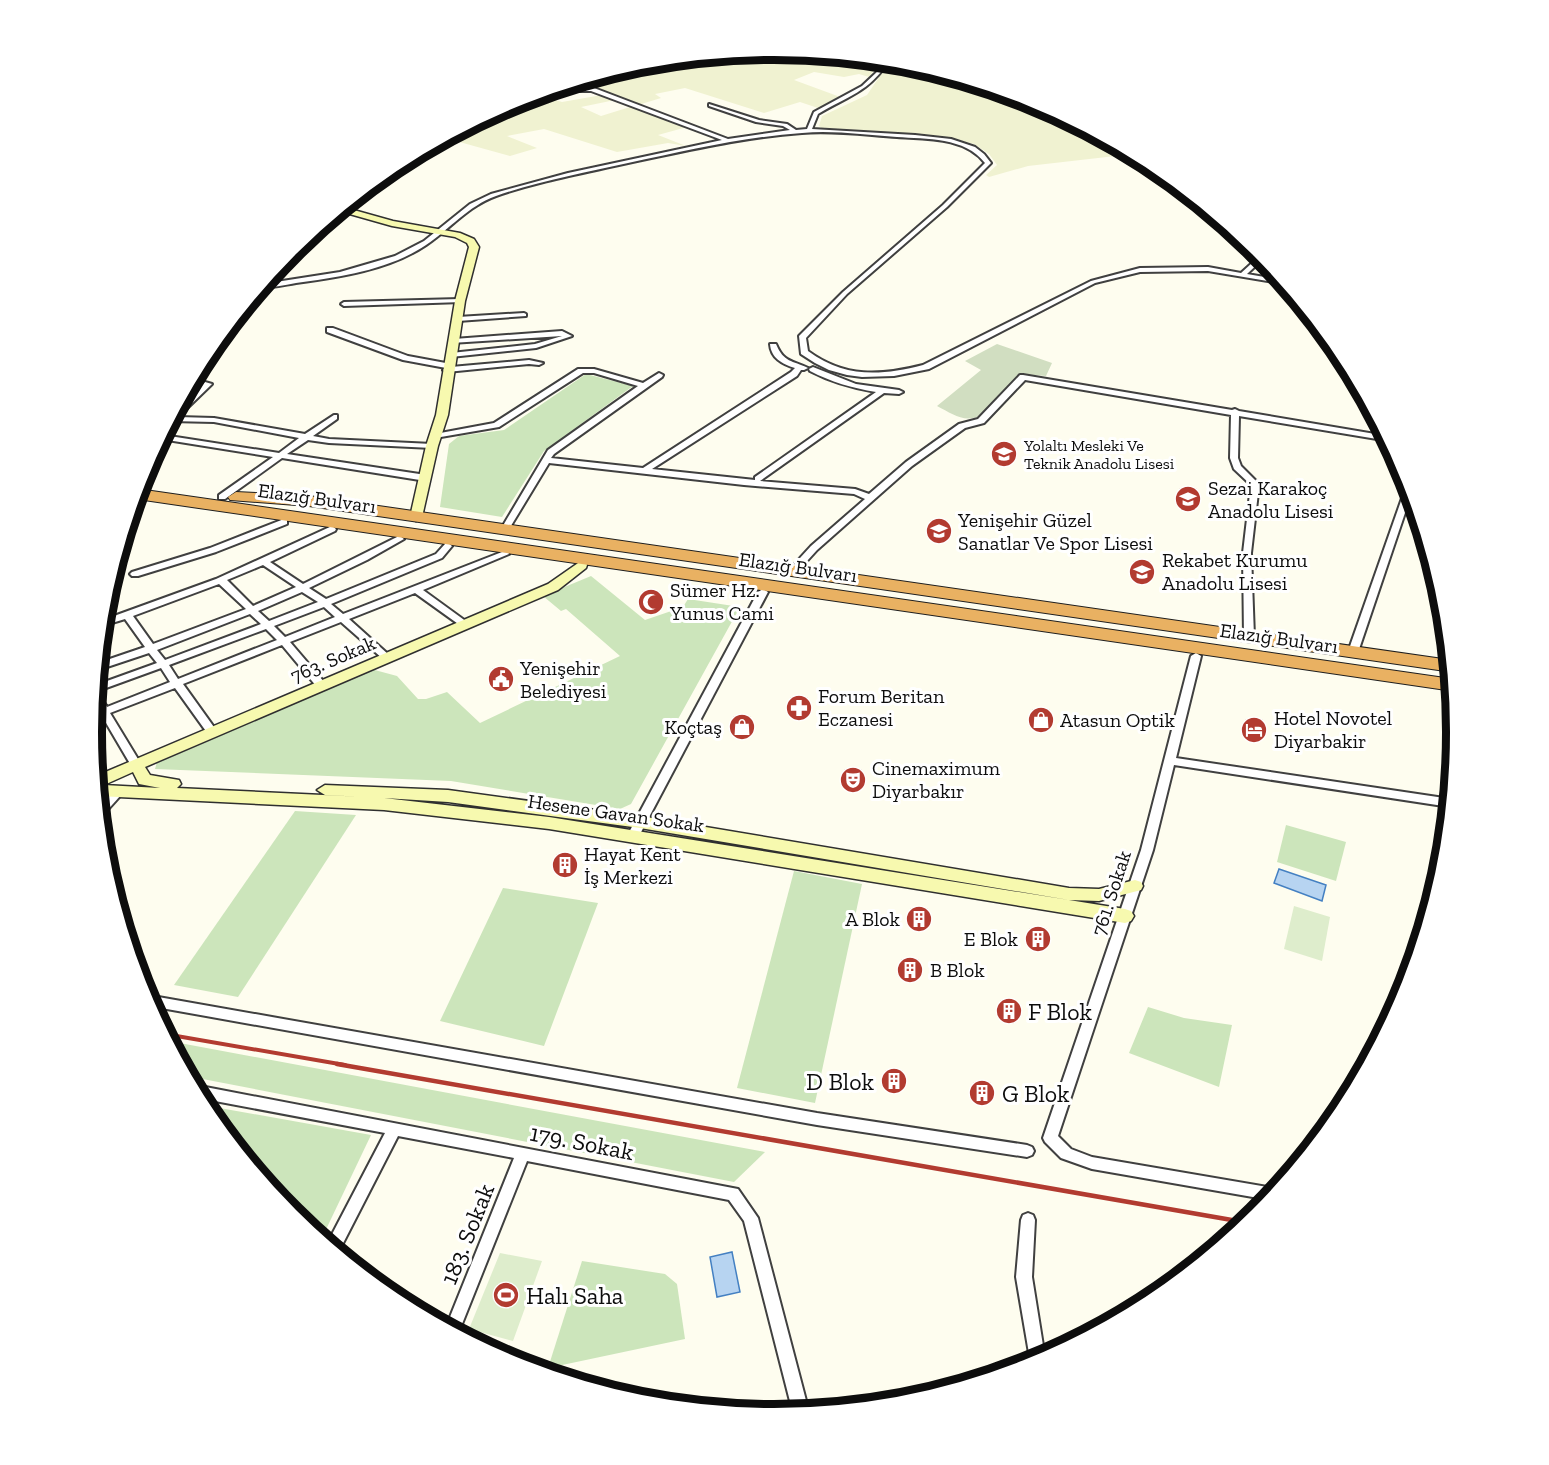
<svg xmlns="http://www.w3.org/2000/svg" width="1549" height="1465" font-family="'Zilla Slab',serif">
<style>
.farmland{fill:#f0f2d1}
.green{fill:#cce5bb}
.cemetery{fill:#d1dec1}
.pitch{fill:#deedcc}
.water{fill:#b7d4f1;stroke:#4480c2;stroke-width:1.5}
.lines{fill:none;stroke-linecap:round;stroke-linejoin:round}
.street-casing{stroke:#404040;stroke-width:4}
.secondary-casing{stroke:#2f2f2f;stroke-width:3}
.highway-casing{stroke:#1e1e1e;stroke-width:2}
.street{fill:#fff;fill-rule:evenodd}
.secondary{fill:#f7f9af;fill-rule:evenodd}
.highway{fill:#e9b162;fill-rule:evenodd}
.rail-far1{stroke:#b23b30;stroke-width:4}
.rail{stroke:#b23b30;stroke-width:4.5}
.labels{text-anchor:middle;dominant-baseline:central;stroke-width:6;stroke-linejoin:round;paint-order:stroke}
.far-poi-label{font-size:16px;fill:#0d0d0d;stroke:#fff;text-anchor:start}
.poi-label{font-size:20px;fill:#0d0d0d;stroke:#fff;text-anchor:start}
.street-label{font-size:20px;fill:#0d0d0d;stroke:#fff}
.near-poi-label{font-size:24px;fill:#0d0d0d;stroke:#fff;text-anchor:start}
.near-street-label{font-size:24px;fill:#0d0d0d;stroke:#fff}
.rim{fill:none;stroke:#0d0d0d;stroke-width:8}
</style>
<rect width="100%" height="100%" fill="#fefdef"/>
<g class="farmland">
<polygon points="774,50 882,60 869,77 859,74 844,77 814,72 794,80 843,98 818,108 800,102 764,113 685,88 655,94 661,98 638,105 596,87 647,73 649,68 675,60"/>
<polygon points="890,61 908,63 1036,102 1133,154 1028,166 989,177 986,175 997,165 989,154 974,144 948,138 824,130 819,126 822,116 867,95"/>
<polygon points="536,94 562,102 602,95 615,100 581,107 601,116 630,107 653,114 687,127 658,135 686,146 668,143 617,152 544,129 507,136 537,148 510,156 445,138 513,101"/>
</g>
<g class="green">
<polygon points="586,374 633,386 544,451 502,517 440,507 449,444 459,436 504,430"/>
<polygon points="591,576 645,620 683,607 688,599 740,607 631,804 620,809 451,781 155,769 157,762 371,669 397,676 418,699 426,699 447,692 480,723 620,656 566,609 561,611 543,596"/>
<polygon points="295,811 356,815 238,997 174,985"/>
<polygon points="1286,825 1346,842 1336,881 1277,862"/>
<polygon points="794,871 862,884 815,1103 737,1088"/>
<polygon points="503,888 598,903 544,1046 440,1021"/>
<polygon points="1148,1007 1184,1018 1232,1025 1219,1087 1129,1053"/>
<polygon points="169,1041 765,1152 734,1182 187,1076"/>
<polygon points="203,1105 371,1135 321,1240 291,1215"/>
<polygon points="582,1261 665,1274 677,1284 685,1339 548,1368"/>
</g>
<path class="cemetery" d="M997 344 1052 363 1046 376 1022 374 977 417C962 422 951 413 937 406L981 370 965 361Z"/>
<g class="pitch">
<polygon points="1294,906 1330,917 1322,961 1284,949"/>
<polygon points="500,1253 542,1261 513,1341 469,1329"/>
</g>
<g class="water">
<polygon points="1279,869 1326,885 1322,901 1274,883"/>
<polygon points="732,1252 740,1292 717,1297 710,1257"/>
</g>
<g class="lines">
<g class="street-casing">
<g id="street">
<path d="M885 60 889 61C869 92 848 96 818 114L812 129 915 135 951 139 975 147 984 154 991 163 947 207 847 294 806 338 808 351C845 378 880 376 923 365L1091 281 1140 268 1208 267 1241 273 1262 254 1264 258 1247 274 1282 280 1285 284 1208 271 1140 272 1095 283 929 369 894 376 862 377 847 375 829 370 815 363 801 354 799 336 843 292 943 205 985 163C965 137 926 139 897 137 866 135 833 130 802 133 743 137 686 151 628 163 584 173 539 181 496 196 468 206 450 229 426 245 389 270 340 277 296 283 284 285 272 288 260 288L263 284 340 272 395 256 424 241 470 204 491 194 568 173 722 140 591 91H547L553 89 594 88 728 139 790 130 783 126 756 122 709 106V104L759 120 787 124 796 130 807 129 814 112 862 86 878 71Z"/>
<polygon points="460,299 462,300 462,302 344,306 341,304 344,302"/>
<polygon points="524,313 526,314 526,316 458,321 455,319 458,317"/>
<polygon points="327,328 333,328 408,356 451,364 451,367 529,360 543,363 539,365 529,364 447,372 443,370 446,368 403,360 327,332"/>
<polygon points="562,331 572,336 536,348 451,357 447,355 451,353 535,344 562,336 451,343 451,339 454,339"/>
<path d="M770 344H776C784 363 792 360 808 368L804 370H801L797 376 652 469 755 480V477L876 392C852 388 831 382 810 371L809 369 813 367 856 384 899 390 903 392 899 394 884 393 760 481 855 489 869 494 906 462 959 424 978 419 1020 375H1023L1232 410 1235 409 1239 411 1387 436 1389 441 1239 416 1238 458 1241 466 1259 484 1251 553 1254 637 1249 640 1244 637 1243 553 1251 485 1234 469 1230 458 1231 415 1025 380 984 423 965 428 912 466 817 550 797 572 794 573 789 570 811 546 865 499 854 494 744 485 549 463 509 529 505 532 502 531 501 529 548 450 638 386 594 373H583L499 427 435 438 431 436 435 434 494 423 578 369H594L643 383 659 373 663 375 662 377 554 454 551 458 643 468 791 372 795 368C782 364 771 358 770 344Z"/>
<polygon points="205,382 212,384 178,417 214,418 305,434 334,415 337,415 337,419 313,436 329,439 432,444 436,446 432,448 329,443 308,440 287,454 426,475 430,478 426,481 282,458 225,499 219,499 219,495 273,457 161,439 163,435 279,453 299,438 214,422 170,421 176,410"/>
<polygon points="1407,484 1409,484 1412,492 1358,652 1353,655 1350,654 1348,652"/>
<polygon points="284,519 287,520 287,524 216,552 138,576 132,576 130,574 132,572 210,548"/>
<path d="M332 526 336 529 335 531 270 562 303 584 397 537 400 536 404 539 367 560 309 588 326 599 436 554 445 544 448 543 452 546 442 558 331 604 343 614 502 552H508L509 554 423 590 467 622 469 624 467 626H461L415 593 349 619 389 655 391 657 389 659H383L341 622 290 642 325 683 326 685 325 687H317L282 645 183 684 216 730 217 732 216 734H208L175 688 110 713 141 764 140 767H132L102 716 93 719 94 712 98 710 94 703 95 693 99 694 107 707 170 682 161 668 95 692 96 685 157 663 149 653 98 670V663L145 647 125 619 102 626 103 620 216 579ZM263 565 296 587 253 606 227 580ZM219 584 246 609 153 644 133 616ZM302 592 318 602 269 621 258 611ZM324 607 335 617 285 637 274 626ZM250 614 261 624 165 660 157 650ZM266 629 277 640 178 679 169 665Z"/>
<polygon points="763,589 768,592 639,836 637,839 629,839 627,836 758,592"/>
<polygon points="1196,653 1201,656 1176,758 1451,799 1450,807 1174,765 1153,850 1058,1136 1071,1149 1092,1157 1279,1189 1270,1200 1092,1169 1061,1158 1045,1142 1043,1138 1141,850 1191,656"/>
<polygon points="117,788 121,789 123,792 121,795 103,815 100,816 99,805 113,789"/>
<polygon points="147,995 817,1113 1027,1145 1032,1147 1034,1151 1032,1155 1027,1157 817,1125 150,1006 144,996"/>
<polygon points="195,1085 738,1189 758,1218 809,1412 793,1413 744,1221 729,1200 527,1161 458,1334 446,1327 514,1158 398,1136 338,1253 327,1244 385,1133 199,1098 193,1086"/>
<polygon points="1028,1213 1033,1215 1035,1220 1032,1277 1045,1358 1031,1365 1016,1277 1021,1220 1023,1215"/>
</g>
</g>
<g class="secondary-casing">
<g id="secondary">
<polygon points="343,207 393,221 460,233 474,239 479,247 465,301 448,415 438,446 422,517 416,521 410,517 426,446 436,415 455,301 469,247 467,243 455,237 392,226 339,211"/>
<path d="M581 561 586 562 587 565 586 568 558 590 145 767 150 775 179 780 181 784 177 788 365 797 325 795 317 790 325 785 448 790 640 816 1069 888 1099 889 1135 880 1141 882 1143 886 1141 890 1099 901 1069 900 640 828 448 802 384 798 549 817 1125 909 1131 911 1134 916 1131 921 1125 923 549 829 384 810 98 796 96 776 548 584ZM133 772 139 784 160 788 104 785Z"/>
</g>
</g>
<g class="highway-casing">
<g id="highway">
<polygon points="138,489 1452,679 1453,691 137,499"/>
<polygon points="236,492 309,496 1450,660 1452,672 309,506 230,500 228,497"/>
</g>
</g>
<use href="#street" class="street"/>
<use href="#secondary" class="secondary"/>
<use href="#highway" class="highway"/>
<polyline class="rail-far1" points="165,1034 345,1065"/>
<polyline class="rail" points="337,1064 1249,1223"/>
</g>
<defs>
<g id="school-disc" transform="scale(1.35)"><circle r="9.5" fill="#b23b30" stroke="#fff"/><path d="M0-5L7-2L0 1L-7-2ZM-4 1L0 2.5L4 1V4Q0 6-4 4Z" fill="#fff"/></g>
<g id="mosque-disc" transform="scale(1.35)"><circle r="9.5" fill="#b23b30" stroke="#fff"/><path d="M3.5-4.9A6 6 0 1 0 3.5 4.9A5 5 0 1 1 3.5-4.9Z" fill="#fff"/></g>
<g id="civic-disc" transform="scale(1.35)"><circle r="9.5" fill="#b23b30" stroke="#fff"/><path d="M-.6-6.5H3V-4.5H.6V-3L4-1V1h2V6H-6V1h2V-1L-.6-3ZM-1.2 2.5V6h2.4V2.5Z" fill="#fff"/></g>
<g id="pharmacy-disc" transform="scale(1.35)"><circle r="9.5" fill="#b23b30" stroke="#fff"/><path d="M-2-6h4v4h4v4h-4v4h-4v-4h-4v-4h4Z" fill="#fff"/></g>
<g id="shop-disc" transform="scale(1.35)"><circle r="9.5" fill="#b23b30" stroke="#fff"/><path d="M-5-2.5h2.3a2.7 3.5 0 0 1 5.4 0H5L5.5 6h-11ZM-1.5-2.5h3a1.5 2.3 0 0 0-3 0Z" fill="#fff"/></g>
<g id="hotel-disc" transform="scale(1.35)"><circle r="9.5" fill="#b23b30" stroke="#fff"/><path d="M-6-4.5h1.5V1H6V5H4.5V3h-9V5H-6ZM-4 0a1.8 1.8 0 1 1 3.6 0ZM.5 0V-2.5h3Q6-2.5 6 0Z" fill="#fff"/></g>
<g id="theatre-disc" transform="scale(1.35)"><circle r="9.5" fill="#b23b30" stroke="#fff"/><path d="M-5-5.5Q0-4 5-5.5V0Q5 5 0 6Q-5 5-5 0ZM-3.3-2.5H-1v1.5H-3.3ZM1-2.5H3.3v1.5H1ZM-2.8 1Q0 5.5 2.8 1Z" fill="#fff"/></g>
<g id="building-disc" transform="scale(1.35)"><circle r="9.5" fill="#b23b30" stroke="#fff"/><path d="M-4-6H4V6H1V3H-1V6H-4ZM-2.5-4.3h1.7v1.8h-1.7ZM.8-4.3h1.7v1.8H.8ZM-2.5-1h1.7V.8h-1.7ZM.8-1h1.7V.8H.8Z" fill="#fff"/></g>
<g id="stadium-disc" transform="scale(1.35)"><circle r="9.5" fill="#b23b30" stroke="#fff"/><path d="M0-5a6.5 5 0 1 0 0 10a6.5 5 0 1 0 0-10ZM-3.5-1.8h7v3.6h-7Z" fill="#fff"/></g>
</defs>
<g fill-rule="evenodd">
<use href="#school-disc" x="1004" y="454"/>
<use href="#school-disc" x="1188" y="499"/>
<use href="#school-disc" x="939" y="531"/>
<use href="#school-disc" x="1142" y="572"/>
<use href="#mosque-disc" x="651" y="602"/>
<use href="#civic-disc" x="501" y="679"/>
<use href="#pharmacy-disc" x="799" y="708"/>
<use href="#shop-disc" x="1041" y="720"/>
<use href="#shop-disc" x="742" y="727"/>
<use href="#hotel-disc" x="1254" y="730"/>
<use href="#theatre-disc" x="853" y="780"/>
<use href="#building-disc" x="565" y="865"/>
<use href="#building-disc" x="919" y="919"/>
<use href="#building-disc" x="1038" y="939"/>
<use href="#building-disc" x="910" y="970"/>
<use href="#building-disc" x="1009" y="1011"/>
<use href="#building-disc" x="894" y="1081"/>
<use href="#building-disc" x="982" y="1093"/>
<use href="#stadium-disc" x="506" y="1295"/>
</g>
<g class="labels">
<g class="far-poi-label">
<text x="1024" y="445">Yolaltı Mesleki Ve<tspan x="1024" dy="18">Teknik Anadolu Lisesi</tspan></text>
</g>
<g class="poi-label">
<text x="1208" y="488">Sezai Karakoç<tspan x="1208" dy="23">Anadolu Lisesi</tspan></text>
<text x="958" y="520">Yenişehir Güzel<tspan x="958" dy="23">Sanatlar Ve Spor Lisesi</tspan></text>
<text x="1162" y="560">Rekabet Kurumu<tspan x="1162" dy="23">Anadolu Lisesi</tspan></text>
<text x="670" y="590">Sümer Hz.<tspan x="670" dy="23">Yunus Cami</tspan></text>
<text x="520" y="668">Yenişehir<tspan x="520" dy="23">Belediyesi</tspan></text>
<text x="818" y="696">Forum Beritan<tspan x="818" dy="23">Eczanesi</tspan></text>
<text x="1274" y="718">Hotel Novotel<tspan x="1274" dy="23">Diyarbakir</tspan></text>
<text x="1060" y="720">Atasun Optik</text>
<text x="722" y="727" text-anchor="end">Koçtaş</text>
<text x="872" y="768">Cinemaximum<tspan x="872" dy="23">Diyarbakır</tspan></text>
<text x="584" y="854">Hayat Kent<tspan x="584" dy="23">İş Merkezi</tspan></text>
<text x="900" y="919" text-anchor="end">A Blok</text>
<text x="1018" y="939" text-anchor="end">E Blok</text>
<text x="930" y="970">B Blok</text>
</g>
<g class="street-label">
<text transform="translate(317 498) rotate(8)">Elazığ Bulvarı</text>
<text transform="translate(798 567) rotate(8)">Elazığ Bulvarı</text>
<text transform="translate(1279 638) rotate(8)">Elazığ Bulvarı</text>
<text transform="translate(333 659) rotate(-23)">763. Sokak</text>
<text transform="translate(616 813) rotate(8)">Hesene Gavan Sokak</text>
<text transform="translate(1111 893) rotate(-72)">761. Sokak</text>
</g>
<g class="near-poi-label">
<text x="1028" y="1011">F Blok</text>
<text x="874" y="1081" text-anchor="end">D Blok</text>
<text x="1002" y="1093">G Blok</text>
<text x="526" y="1295">Halı Saha</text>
</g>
<g class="near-street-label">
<text transform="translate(582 1142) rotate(11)">179. Sokak</text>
<text transform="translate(467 1234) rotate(-68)">183. Sokak</text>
</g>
</g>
<path d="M0 0H1549V1465H0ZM102 732a672 672 0 1 1 1344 0a672 672 0 1 1-1344 0Z" fill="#fff" fill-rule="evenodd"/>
<path class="rim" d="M102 732a672 672 0 1 1 1344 0a672 672 0 1 1-1344 0Z"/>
</svg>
